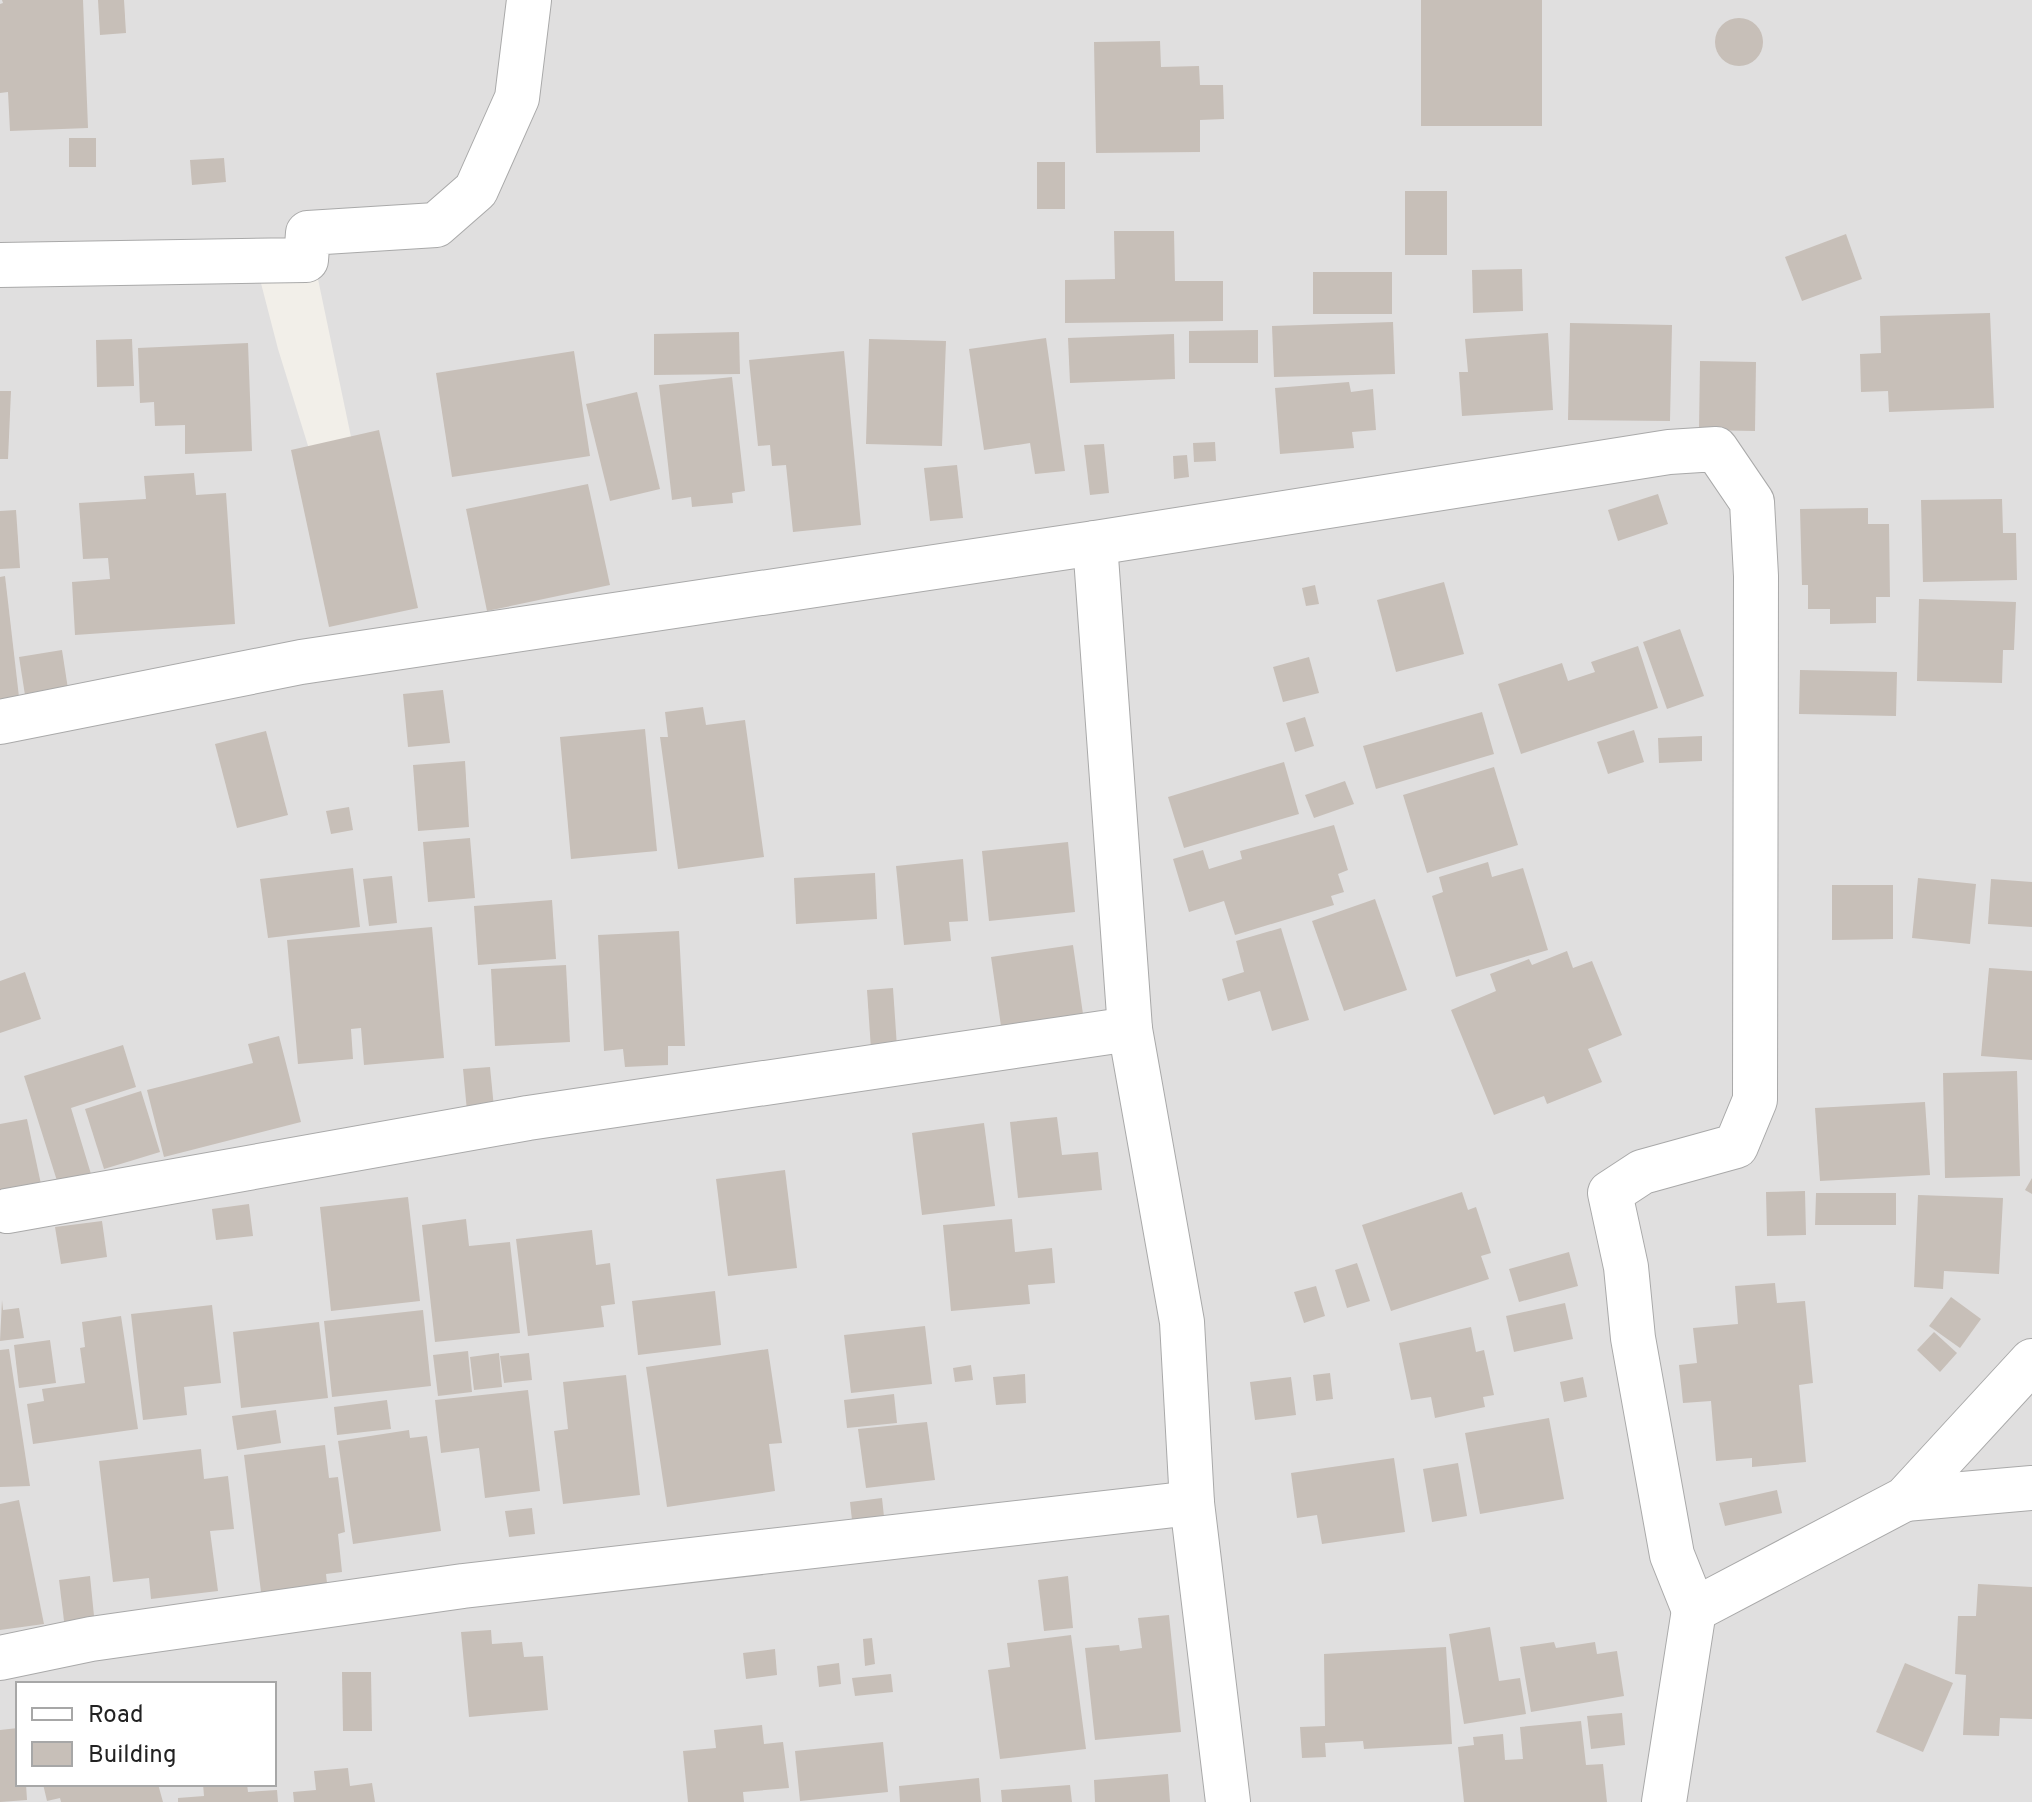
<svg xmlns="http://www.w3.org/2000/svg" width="2032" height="1802" font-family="Overpass,sans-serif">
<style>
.residential{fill:#e0dfdf;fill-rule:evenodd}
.building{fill:#c7bfb8}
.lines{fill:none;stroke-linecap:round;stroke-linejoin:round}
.street-casing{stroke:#a9a9a9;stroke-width:46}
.street{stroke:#fff;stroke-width:44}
</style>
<rect width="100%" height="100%" fill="#f2efe9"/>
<path class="residential" d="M0 0H2032V1802H0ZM255 260H314L386 604 358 607 278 349ZM18 1684H274V1784H18Z"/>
<g class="building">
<polygon points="2,0 83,0 88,128 10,131 8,92 0,93 0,4 3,3"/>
<polygon points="98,0 124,0 126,33 100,35"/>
<rect x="1421" y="0" width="121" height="126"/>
<circle cx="1739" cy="42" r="24"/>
<polygon points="1160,41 1161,67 1199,66 1200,85 1223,85 1224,119 1200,120 1200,152 1096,153 1094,42"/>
<rect x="69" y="138" width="27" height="29"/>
<polygon points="224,158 226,182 192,185 190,160"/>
<rect x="1037" y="162" width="28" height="47"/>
<rect x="1405" y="191" width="42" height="64"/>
<polygon points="1114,231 1174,231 1175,281 1223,281 1223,321 1065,323 1065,280 1115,279"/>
<polygon points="1846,234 1862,279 1802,301 1785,257"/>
<polygon points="1522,269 1523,311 1473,313 1472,270"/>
<rect x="1313" y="272" width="79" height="42"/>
<polygon points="1990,313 1994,408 1889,412 1888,391 1861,392 1860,354 1881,353 1880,316"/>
<polygon points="1393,322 1395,374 1274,377 1272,326"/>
<polygon points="1570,323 1672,325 1670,421 1568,420"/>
<polygon points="1258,330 1258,363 1189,363 1189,331"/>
<polygon points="739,332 740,374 654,375 654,334"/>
<polygon points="1548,333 1553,410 1462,416 1459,372 1468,372 1465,339"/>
<polygon points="1174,334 1175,379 1070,383 1068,338"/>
<polygon points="1046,338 1065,471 1035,474 1030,443 984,450 969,349"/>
<polygon points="132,339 134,386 97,387 96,340"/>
<polygon points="869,339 946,341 942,446 866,444"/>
<polygon points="248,343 252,451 185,454 185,425 155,426 154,402 140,403 138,348"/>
<polygon points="574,351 590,456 452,477 436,373"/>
<polygon points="844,351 861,525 793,532 786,465 772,466 770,445 758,446 749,360"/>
<polygon points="1700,361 1756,362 1755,431 1699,430"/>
<polygon points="732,377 745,491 732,493 733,503 692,507 691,497 672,500 659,385"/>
<polygon points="1349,382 1351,392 1373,389 1376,430 1352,432 1354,448 1280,454 1275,388"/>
<polygon points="0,391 11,391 8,459 0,459"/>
<polygon points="637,392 660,489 610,501 586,404"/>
<polygon points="379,430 418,608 329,627 291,450"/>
<polygon points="1215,442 1216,461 1194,462 1193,443"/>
<polygon points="1104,444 1109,493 1090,495 1084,445"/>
<polygon points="1187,455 1189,477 1174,479 1173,456"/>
<polygon points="957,465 963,518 930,521 924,468"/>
<polygon points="194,473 196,495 226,493 235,624 75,635 72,582 110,579 108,558 83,559 79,503 146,499 144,476"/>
<polygon points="588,484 610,585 487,611 466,509"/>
<polygon points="1658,494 1668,524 1618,541 1608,510"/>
<polygon points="2002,499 2003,533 2016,533 2017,580 1923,582 1921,500"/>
<polygon points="1868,508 1868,524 1889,524 1890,597 1876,597 1876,623 1830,624 1830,609 1808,609 1808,585 1802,585 1800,509"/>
<polygon points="16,510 20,568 0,569 0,511"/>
<polygon points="5,576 19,697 0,699 0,577"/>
<polygon points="1444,582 1464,654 1396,672 1377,600"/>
<polygon points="1315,585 1319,604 1306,606 1302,588"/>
<polygon points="1919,599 2016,602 2014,650 2003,650 2002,683 1917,681"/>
<polygon points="1680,629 1704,696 1667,709 1643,642"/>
<polygon points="1638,646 1658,708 1521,754 1498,684 1562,663 1568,681 1595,672 1591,662"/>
<polygon points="62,650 68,689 25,695 19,657"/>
<polygon points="1309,657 1319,693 1283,702 1273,667"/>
<polygon points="1800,670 1897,672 1896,716 1799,714"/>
<polygon points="443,690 450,743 408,747 403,694"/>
<polygon points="703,707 706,725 745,720 764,857 678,869 660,737 668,737 665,712"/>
<polygon points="1482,712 1494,754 1376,789 1363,746"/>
<polygon points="1305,717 1314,746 1295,752 1286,723"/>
<polygon points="645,729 657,851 571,859 560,737"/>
<polygon points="1634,730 1644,762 1608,774 1597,742"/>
<polygon points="266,731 288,815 237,828 215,744"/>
<polygon points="1702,736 1702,761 1659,763 1658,738"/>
<polygon points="465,761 469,827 418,831 413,765"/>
<polygon points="1284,762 1299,814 1184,848 1168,797"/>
<polygon points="1494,767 1518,845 1427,873 1403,795"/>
<polygon points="1345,781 1354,804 1314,818 1305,795"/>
<polygon points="349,807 353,830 331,834 326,811"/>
<polygon points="1334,825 1348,870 1338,874 1344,892 1331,896 1334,905 1235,935 1224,901 1189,912 1173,859 1203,850 1209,869 1242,859 1240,851"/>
<polygon points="470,838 475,898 428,902 423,842"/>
<polygon points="1068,842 1075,912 989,921 982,851"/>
<polygon points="963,859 968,921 949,922 951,941 904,945 896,866"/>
<polygon points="1488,862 1492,877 1523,868 1548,950 1456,977 1432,896 1443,892 1439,877"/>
<polygon points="353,868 360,927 268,938 260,879"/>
<polygon points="875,873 877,919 796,924 794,878"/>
<polygon points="392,876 397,923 369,926 363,879"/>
<polygon points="1918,878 1976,884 1970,944 1912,938"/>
<polygon points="1991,879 2032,882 2032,927 1988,924"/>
<polygon points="1832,885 1893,885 1893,939 1832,940"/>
<polygon points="1375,899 1407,990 1344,1011 1312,921"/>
<polygon points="552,900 556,959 478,965 474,906"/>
<polygon points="432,927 444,1058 364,1065 361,1028 351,1029 353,1059 298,1064 287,940"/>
<polygon points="1281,928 1309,1020 1272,1031 1260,991 1228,1001 1222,979 1244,972 1236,941"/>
<polygon points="679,931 685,1046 668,1046 668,1065 625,1067 623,1049 604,1051 598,935"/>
<polygon points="1073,945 1083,1014 1001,1026 991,957"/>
<polygon points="1567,951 1573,968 1592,961 1622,1035 1588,1049 1602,1082 1547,1104 1544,1096 1494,1115 1451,1010 1496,991 1490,974 1529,959 1532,965"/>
<polygon points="566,965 570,1042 495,1046 491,969"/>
<polygon points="1989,968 2032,971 2032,1060 1981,1056"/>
<polygon points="25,972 41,1019 0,1033 0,981"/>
<polygon points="893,988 897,1047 871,1049 867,990"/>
<polygon points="279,1036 301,1122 164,1157 147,1090 253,1063 248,1044"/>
<polygon points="123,1045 136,1087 71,1108 91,1174 58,1184 24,1076"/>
<polygon points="490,1067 494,1108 467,1111 463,1069"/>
<polygon points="2017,1071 2020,1176 1945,1178 1943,1073"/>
<polygon points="141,1091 160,1152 104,1169 85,1109"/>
<polygon points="1925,1102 1930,1175 1820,1181 1815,1108"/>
<polygon points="1057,1117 1062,1155 1098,1152 1102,1190 1018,1198 1010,1122"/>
<polygon points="27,1119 41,1184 0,1191 0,1124"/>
<polygon points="984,1123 995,1206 922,1215 912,1133"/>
<polygon points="785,1170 797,1268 728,1276 716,1179"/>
<polygon points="2032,1178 2032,1194 2025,1190"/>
<polygon points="1805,1191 1806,1235 1767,1236 1766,1192"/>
<polygon points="1462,1192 1468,1210 1476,1207 1491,1253 1481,1256 1489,1279 1391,1311 1362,1225"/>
<polygon points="1816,1193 1896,1193 1896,1225 1815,1225"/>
<polygon points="1918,1195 2003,1198 1999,1274 1944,1271 1943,1289 1914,1287"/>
<polygon points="408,1197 420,1301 331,1311 320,1207"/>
<polygon points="249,1204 253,1236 216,1240 212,1209"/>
<polygon points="466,1219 469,1246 510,1242 520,1333 435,1342 422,1225"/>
<polygon points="1012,1219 1015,1252 1052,1248 1055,1283 1028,1285 1030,1304 951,1311 943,1225"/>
<polygon points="102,1221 107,1257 61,1264 55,1227"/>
<polygon points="592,1230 596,1265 610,1263 615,1304 601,1306 604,1327 528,1336 516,1239"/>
<polygon points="1569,1252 1578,1286 1519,1302 1509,1269"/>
<polygon points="1357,1263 1370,1301 1347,1308 1335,1270"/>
<polygon points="1775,1283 1777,1303 1805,1301 1813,1383 1799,1385 1806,1462 1752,1467 1752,1458 1716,1461 1711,1401 1683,1403 1679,1365 1697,1363 1693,1328 1738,1324 1735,1286"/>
<polygon points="1316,1286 1325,1316 1304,1323 1294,1292"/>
<polygon points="715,1291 721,1345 638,1355 632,1301"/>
<polygon points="1951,1297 1981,1319 1960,1348 1929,1326"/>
<polygon points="2,1300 3,1310 19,1308 24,1338 0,1341"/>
<polygon points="1565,1303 1573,1339 1514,1352 1506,1316"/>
<polygon points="212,1305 221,1383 184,1387 187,1415 143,1420 131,1314"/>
<polygon points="423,1310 431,1386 332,1397 324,1321"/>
<polygon points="121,1316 138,1429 33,1444 27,1404 44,1401 42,1389 85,1383 80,1348 85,1347 82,1322"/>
<polygon points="319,1322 328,1398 241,1408 233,1332"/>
<polygon points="925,1326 932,1384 851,1393 844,1335"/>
<polygon points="1471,1327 1476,1352 1484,1350 1494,1395 1483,1397 1485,1407 1435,1418 1431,1397 1411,1400 1399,1343"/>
<polygon points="1934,1332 1957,1353 1940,1372 1917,1350"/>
<polygon points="50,1340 56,1383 19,1388 14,1345"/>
<polygon points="9,1349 30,1486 0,1487 0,1350"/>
<polygon points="768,1349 782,1443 769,1444 775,1491 667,1507 646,1367"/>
<polygon points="468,1351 472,1392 438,1396 433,1355"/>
<polygon points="499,1353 502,1387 474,1390 470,1357"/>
<polygon points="529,1353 532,1380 504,1383 500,1356"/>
<polygon points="971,1365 973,1380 955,1382 953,1368"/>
<polygon points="1330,1373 1333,1399 1316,1401 1313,1375"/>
<polygon points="1025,1374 1026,1403 996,1405 993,1377"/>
<polygon points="626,1375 640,1495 563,1504 554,1431 568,1429 563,1382"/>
<polygon points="1291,1377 1296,1415 1255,1420 1250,1382"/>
<polygon points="1583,1377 1587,1397 1564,1402 1560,1382"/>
<polygon points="528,1390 540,1491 485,1498 479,1448 441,1453 435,1400"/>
<polygon points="894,1394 897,1423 847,1428 844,1400"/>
<polygon points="387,1400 391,1429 337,1435 334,1407"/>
<polygon points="276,1410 281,1443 237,1450 232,1416"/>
<polygon points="1549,1418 1564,1499 1480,1514 1465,1433"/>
<polygon points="927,1422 935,1480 866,1488 858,1429"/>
<polygon points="409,1430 410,1438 427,1436 441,1531 353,1544 338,1441"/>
<polygon points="325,1445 329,1478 338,1477 345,1532 338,1534 342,1572 326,1574 328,1592 262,1600 244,1455"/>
<polygon points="201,1449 204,1479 228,1476 234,1529 210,1531 218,1591 151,1599 149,1578 113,1582 99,1461"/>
<polygon points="1394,1458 1405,1532 1322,1544 1317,1515 1297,1518 1291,1473"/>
<polygon points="1458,1463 1467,1516 1432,1522 1423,1469"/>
<polygon points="1777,1490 1782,1513 1725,1526 1719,1503"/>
<polygon points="882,1498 885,1526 853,1529 850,1502"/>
<polygon points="19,1500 44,1624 0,1630 0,1504"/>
<polygon points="532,1508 535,1534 509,1537 505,1511"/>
<polygon points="90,1576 95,1626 65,1629 59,1580"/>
<polygon points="1068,1576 1073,1628 1044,1631 1038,1580"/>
<polygon points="1978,1584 2032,1587 2032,1719 2000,1718 1999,1736 1963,1735 1966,1675 1955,1674 1958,1616 1976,1616"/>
<polygon points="1169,1615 1181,1732 1095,1740 1085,1648 1119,1645 1120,1651 1142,1648 1138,1618"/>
<polygon points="1490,1627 1499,1681 1520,1678 1526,1714 1464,1724 1449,1634"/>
<polygon points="491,1630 492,1644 522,1642 524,1657 543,1656 548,1710 469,1717 461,1632"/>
<polygon points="1071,1635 1086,1749 1000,1759 988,1670 1010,1667 1007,1643"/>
<polygon points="872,1638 875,1664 865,1666 863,1639"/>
<polygon points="1554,1642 1556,1648 1595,1642 1597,1654 1617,1651 1624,1696 1531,1712 1520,1647"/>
<polygon points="1446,1647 1452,1744 1364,1749 1363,1741 1325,1743 1326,1757 1302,1758 1300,1727 1325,1726 1324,1654"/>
<polygon points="775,1649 777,1675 746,1679 743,1653"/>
<polygon points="839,1663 841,1684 819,1687 817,1666"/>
<polygon points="1905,1663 1953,1683 1923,1752 1876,1732"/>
<polygon points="342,1672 371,1672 372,1731 343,1731"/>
<polygon points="891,1674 893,1692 855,1696 852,1678"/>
<polygon points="1622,1713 1625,1745 1591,1749 1587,1716"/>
<polygon points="1581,1721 1586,1765 1603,1764 1607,1802 1464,1802 1458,1747 1474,1745 1473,1737 1503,1734 1505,1760 1523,1759 1520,1727"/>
<polygon points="762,1725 764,1744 783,1742 789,1788 743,1792 744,1802 688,1802 683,1751 716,1748 714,1730"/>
<polygon points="18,1728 18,1784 26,1784 27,1800 0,1802 0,1730"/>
<polygon points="883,1742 888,1792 800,1801 795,1751"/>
<polygon points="348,1768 350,1786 372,1783 375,1802 294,1802 293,1792 316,1790 314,1771"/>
<polygon points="1168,1774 1170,1802 1095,1802 1094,1780"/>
<polygon points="979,1778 981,1802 900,1802 899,1786"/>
<polygon points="43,1784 158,1784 163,1802 61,1802 60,1798 47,1801"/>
<polygon points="203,1784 247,1784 248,1792 277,1790 278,1802 178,1802 178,1798 204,1796"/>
<polygon points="1070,1785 1072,1802 1002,1802 1001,1790"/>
</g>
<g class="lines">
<g class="street-casing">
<g id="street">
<polyline points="0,265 306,260 308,233 436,225 476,190 517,98 529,0"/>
<polyline points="1095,543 1130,1029 1182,1322 1192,1503 1228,1802"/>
<polyline points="0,722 301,662 1095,543 1669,452 1716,449 1752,502 1756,576 1755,1100 1736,1146 1642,1172 1610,1193 1626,1267 1633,1338 1672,1555 1694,1610"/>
<polyline points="7,1211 528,1118 1130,1029"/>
<polyline points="1905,1499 2032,1488"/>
<polyline points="0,1658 91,1639 463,1586 1192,1503"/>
<polyline points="1664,1802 1694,1610 1905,1499 2032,1361"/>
</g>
</g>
<use href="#street" class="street"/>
</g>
<rect x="16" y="1682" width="260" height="104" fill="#ffffff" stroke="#a7a7a7" stroke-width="2"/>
<rect x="32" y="1708" width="40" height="12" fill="#ffffff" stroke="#a7a7a7" stroke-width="2"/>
<text x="88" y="1722" font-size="24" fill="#222222">Road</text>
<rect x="32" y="1742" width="40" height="24" fill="#c7bfb8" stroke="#a7a7a7" stroke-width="2"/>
<text x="88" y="1762" font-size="24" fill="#222222">Building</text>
</svg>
